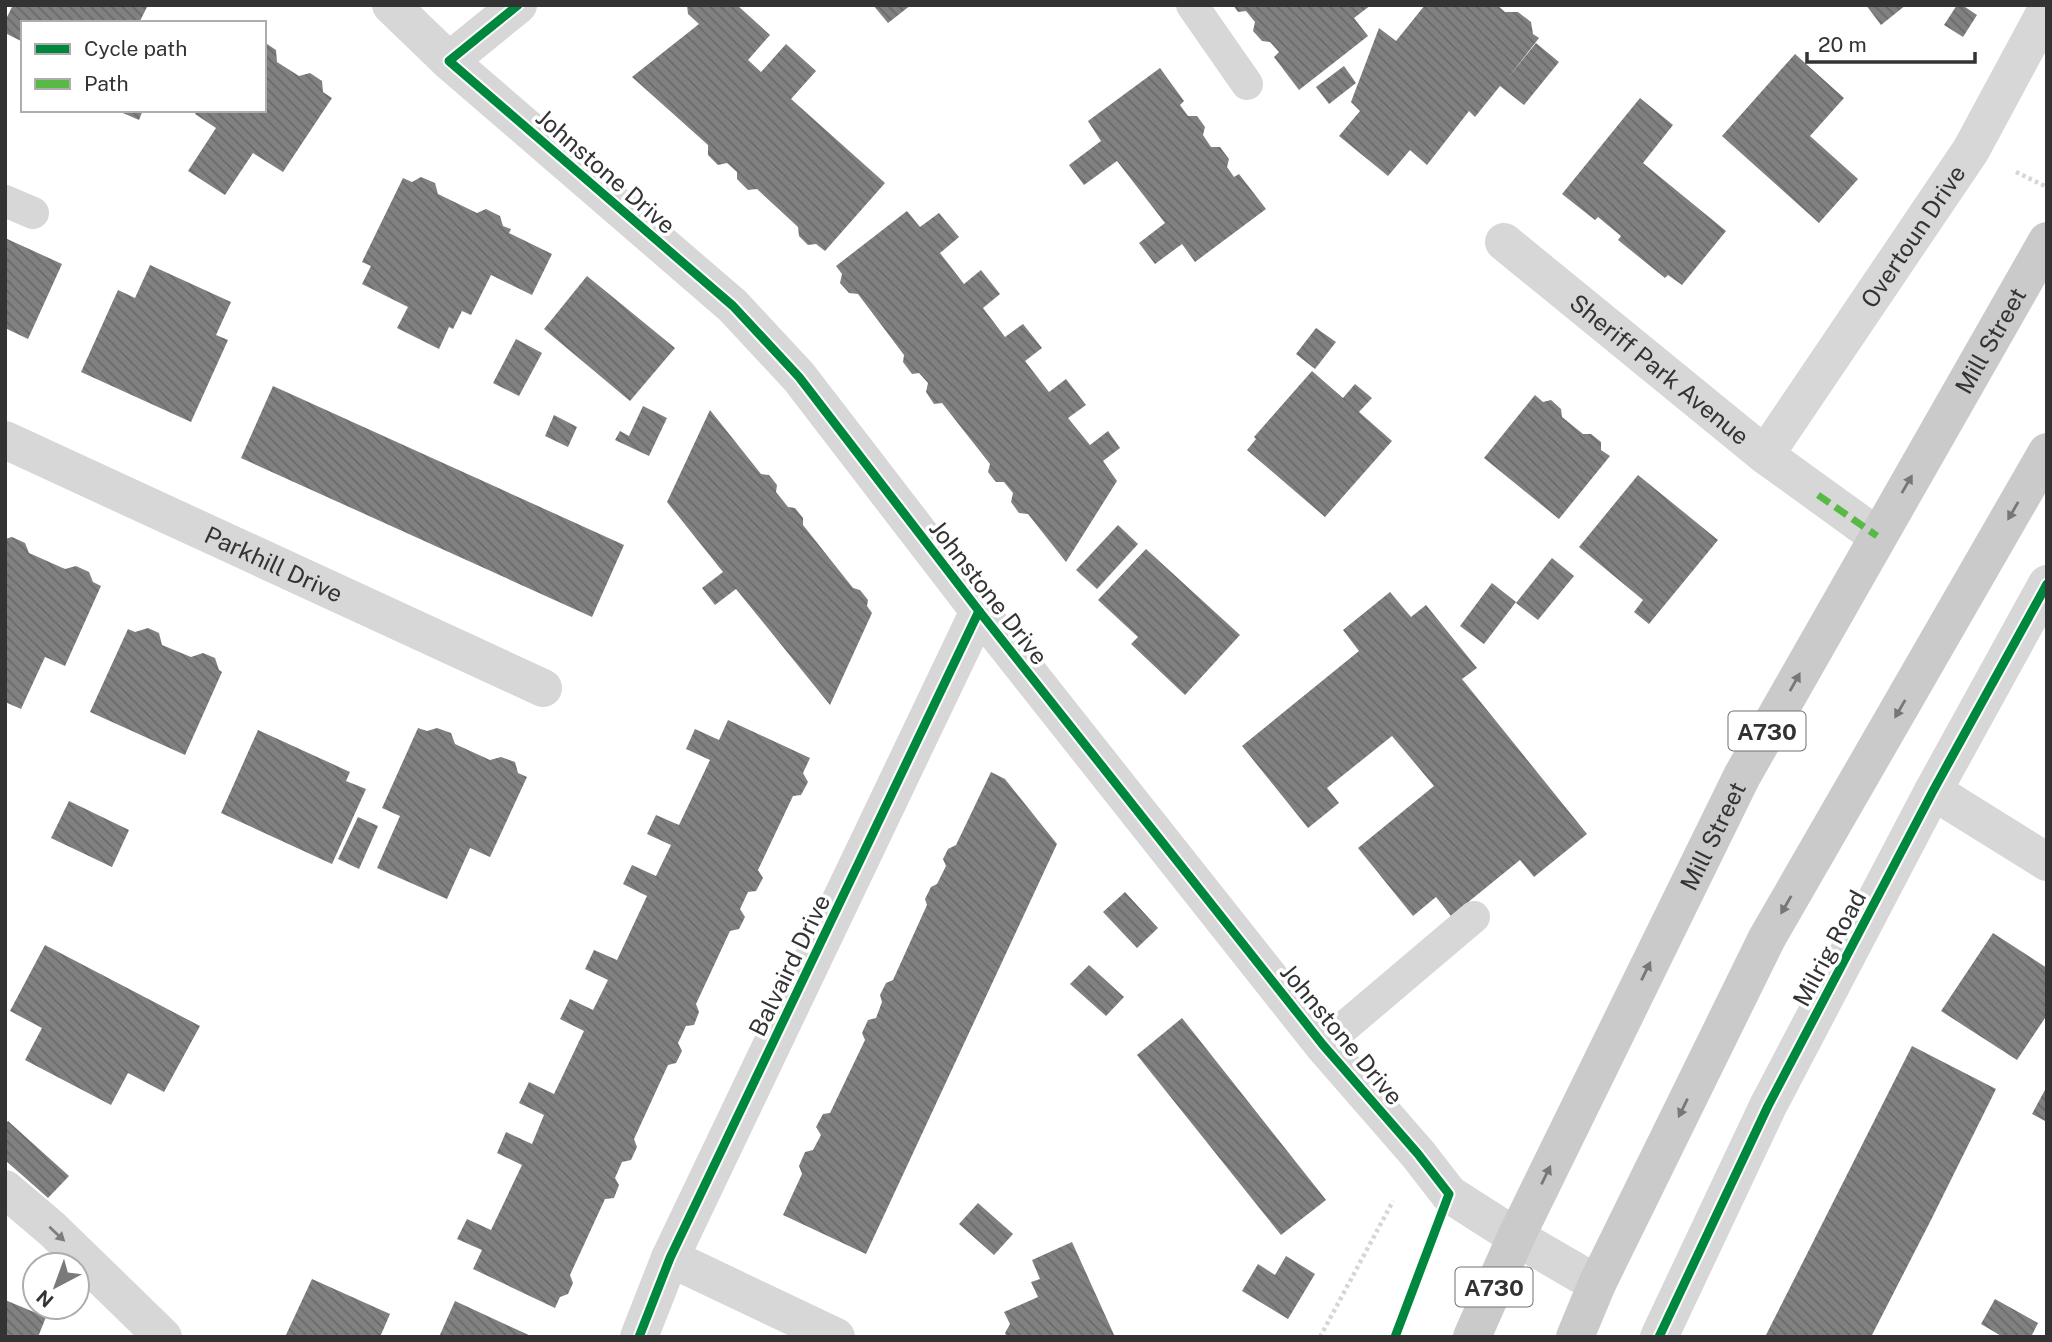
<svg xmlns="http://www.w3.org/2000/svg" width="2052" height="1342" font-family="'Public Sans',sans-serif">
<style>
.building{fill:url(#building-back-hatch)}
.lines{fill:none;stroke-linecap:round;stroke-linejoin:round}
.path{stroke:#d6d6d6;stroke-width:4.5;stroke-dasharray:3.5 3.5;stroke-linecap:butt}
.lane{stroke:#d7d7d7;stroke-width:32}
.street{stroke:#d7d7d7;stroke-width:38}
.primary{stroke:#cacaca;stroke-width:38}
.quiet{stroke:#58b947;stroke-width:7;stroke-dasharray:14 7;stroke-linecap:butt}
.cycleway-casing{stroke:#fff;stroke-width:13}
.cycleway{stroke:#00873e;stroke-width:9}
.oneway{fill:#777}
.oneway2{fill:#7d7d7d}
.labels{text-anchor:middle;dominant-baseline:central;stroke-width:7;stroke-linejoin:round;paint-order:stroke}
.shield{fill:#fff;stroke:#707070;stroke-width:2}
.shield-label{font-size:23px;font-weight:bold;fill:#333}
.street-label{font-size:24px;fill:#333;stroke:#fff}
</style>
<defs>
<pattern id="building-back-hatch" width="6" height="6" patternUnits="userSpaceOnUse" patternTransform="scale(1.75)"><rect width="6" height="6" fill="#818181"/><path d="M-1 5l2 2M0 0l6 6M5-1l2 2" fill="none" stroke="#6a6a6a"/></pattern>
</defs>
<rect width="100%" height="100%" fill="#fff"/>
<g class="building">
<polygon points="13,5 148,5 139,23 23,23 23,42 5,33 5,21"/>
<polygon points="687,5 737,5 770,35 748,60 761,72 786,44 816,71 791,99 885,183 825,251 816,244 808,245 799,236 798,227 757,189 748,190 737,179 737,172 727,163 718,165 708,155 708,145 632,77 699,24 688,14"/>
<polygon points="873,5 911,5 888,23"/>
<polygon points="1233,5 1371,5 1354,18 1368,36 1299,90 1274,57 1279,52 1270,42 1262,41 1253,31 1255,22 1246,11 1238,12"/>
<polygon points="1425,5 1497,5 1505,12 1518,12 1531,22 1533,34 1539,38 1507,79 1536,43 1559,62 1524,105 1500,86 1475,117 1469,111 1427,165 1410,150 1388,176 1339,136 1360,111 1351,102 1379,28 1396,41"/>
<polygon points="1866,5 1906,5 1881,25"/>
<polygon points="1957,5 1962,5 1977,15 1963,37 1944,25"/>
<polygon points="264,42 276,50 277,62 299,76 310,73 322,81 323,92 332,98 283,172 253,153 225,195 188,171 216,128 195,114 197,110 264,110"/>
<polygon points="1795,54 1844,98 1810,136 1858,179 1819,223 1722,136"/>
<polygon points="1344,66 1356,83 1329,104 1316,87"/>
<polygon points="1160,68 1184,101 1180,105 1188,116 1197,116 1205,127 1203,135 1211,147 1220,147 1229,159 1227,167 1234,177 1239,174 1266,209 1195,262 1182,244 1155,264 1139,243 1165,223 1117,161 1084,185 1069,165 1101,141 1088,121"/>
<polygon points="1640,98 1673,125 1643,163 1726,231 1682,285 1668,275 1665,278 1618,240 1621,236 1598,217 1595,220 1562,194"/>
<polygon points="116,110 143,110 139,120"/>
<polygon points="421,177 435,183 438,194 477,213 486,209 500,216 503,226 511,229 509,233 552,254 532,295 491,275 471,315 462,311 453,329 449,327 439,349 397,328 408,307 362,284 371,266 362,262 403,178 412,182"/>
<polygon points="907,211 920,227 939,213 959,237 940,253 964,284 981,270 1000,294 983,308 1005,337 1023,324 1042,348 1025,361 1049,392 1066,379 1086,405 1068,418 1090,445 1108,431 1120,448 1103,461 1117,481 1066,562 1028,514 1019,513 1011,502 1013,493 1004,482 996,482 988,472 990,464 942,403 934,404 926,392 928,383 919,373 912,374 903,362 904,355 858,294 849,293 840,283 842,274 836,266"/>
<polygon points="5,238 62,264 28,339 5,328"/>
<polygon points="150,265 231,302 216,335 228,340 191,422 81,372 118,290 135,298"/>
<polygon points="587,276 675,348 630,401 544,329"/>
<polygon points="1316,328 1336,342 1315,369 1296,354"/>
<polygon points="516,339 542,353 519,396 493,383"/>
<polygon points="1312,371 1343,398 1355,384 1372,398 1359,412 1392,441 1325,517 1247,450 1256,439 1254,437"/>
<polygon points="273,386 624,545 592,617 241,458"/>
<polygon points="1535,395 1543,402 1551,400 1561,409 1562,417 1583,434 1591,434 1601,442 1601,450 1610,456 1559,519 1484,458"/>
<polygon points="643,406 667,418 649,456 615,440 620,431 629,436"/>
<polygon points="710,410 761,474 769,475 777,485 776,492 788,507 795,508 803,518 803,525 853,588 860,590 868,600 867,606 872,613 830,705 736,589 715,605 702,588 723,572 667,502"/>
<polygon points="554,415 577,427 568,447 545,436"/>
<polygon points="1638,475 1718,540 1649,624 1634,612 1643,600 1579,547"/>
<polygon points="1118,525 1138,544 1097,589 1076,570"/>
<polygon points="12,537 25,543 29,553 65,569 76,566 89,572 93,582 101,586 65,666 45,657 21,709 5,702 5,539"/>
<polygon points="1146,549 1240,635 1185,695 1131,644 1138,637 1098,600"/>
<polygon points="1552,558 1574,576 1538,620 1516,603"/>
<polygon points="1492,583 1516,602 1484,644 1460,626"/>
<polygon points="1390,592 1411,617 1426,605 1477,668 1462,679 1587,834 1534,877 1520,860 1451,916 1436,897 1413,916 1358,848 1434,786 1392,736 1327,788 1339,803 1308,828 1242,746 1359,651 1343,630"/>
<polygon points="148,628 159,633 162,645 191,657 203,653 215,658 219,670 222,672 185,755 90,712 128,629 135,632"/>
<polygon points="728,720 810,758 803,773 808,782 801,795 793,796 758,870 763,878 756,891 748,892 740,909 745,917 739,929 730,931 696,1004 699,1012 694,1025 686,1026 678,1043 682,1051 676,1063 668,1065 634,1139 637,1147 631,1160 622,1162 615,1178 619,1185 614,1198 605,1199 570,1275 573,1283 568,1294 560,1297 555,1308 473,1269 482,1250 457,1239 467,1219 491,1230 522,1165 497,1153 506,1132 532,1144 544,1115 519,1103 529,1082 554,1094 584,1031 560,1019 570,999 593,1010 608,980 585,969 594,950 617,960 647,896 623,884 632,865 656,876 671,845 647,834 656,815 679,825 710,760 686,749 695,729 719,740"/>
<polygon points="418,728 427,731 437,728 451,733 455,744 490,760 501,757 515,762 518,773 527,777 490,857 470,848 447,899 377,868 400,816 382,808"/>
<polygon points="258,730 350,772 346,781 366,789 332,864 221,813"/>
<polygon points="991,772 1005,779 1057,844 866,1254 783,1215 802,1174 799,1166 805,1152 813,1150 821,1135 816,1127 823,1114 830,1113 865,1040 862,1033 868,1020 876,1018 882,1002 880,995 886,983 893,980 927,905 925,899 931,887 937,884 946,866 943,859 948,849 956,845"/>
<polygon points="69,801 129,830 112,867 51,838"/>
<polygon points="358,817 378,826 359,869 338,859"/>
<polygon points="1125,892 1158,928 1137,948 1103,912"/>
<polygon points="1993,933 2047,968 2047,1015 2017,1060 1941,1011"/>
<polygon points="45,945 200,1026 164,1092 128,1073 111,1105 25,1060 42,1028 10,1011"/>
<polygon points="1089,965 1124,997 1106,1016 1070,984"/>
<polygon points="1182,1018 1326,1200 1281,1235 1137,1055"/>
<polygon points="1912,1046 1996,1089 1931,1220 1871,1337 1765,1337"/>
<polygon points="2047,1086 2047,1122 2032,1114"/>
<polygon points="8,1121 69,1176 48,1198 5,1160 5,1124"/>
<polygon points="978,1203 1013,1234 994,1255 959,1224"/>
<polygon points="1072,1242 1115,1337 1007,1337 1005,1333 1010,1324 1004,1312 1038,1297 1031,1282 1040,1279 1032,1260"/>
<polygon points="1286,1256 1315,1274 1288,1319 1242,1291 1258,1264 1275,1275"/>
<polygon points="312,1279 390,1314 380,1337 285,1337"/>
<polygon points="1995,1299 2038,1323 2031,1337 2003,1337 1981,1324"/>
<polygon points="5,1300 46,1317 38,1337 5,1337"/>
<polygon points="455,1301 533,1337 439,1337"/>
</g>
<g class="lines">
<g class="path">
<polyline points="2016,172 2047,187"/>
<polyline points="1320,1337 1393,1201"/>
</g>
<g class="lane">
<polyline points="1192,5 1247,84"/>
<polyline points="5,201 33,213"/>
<polyline points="1323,1045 1474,917"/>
</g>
<g class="street">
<polyline points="391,5 449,61 733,306 799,377 979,611 1323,1045 1418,1154 1449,1194 1516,1237 1597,1284"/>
<polyline points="449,61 518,5"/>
<path id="s1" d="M1504 242 1765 455 1877 536"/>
<path id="s2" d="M5 440 543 688"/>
<path id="s3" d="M1765 455 1971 150 2047 9"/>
<polyline points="1933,791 2047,862"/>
<polyline points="5,1189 52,1229 163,1337"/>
<polyline points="670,1258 836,1337"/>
<polyline points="639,1337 670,1258 979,611"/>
<polyline points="1659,1337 1768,1106 1933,791 2047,584"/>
</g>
<g class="primary">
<path id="s4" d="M1472 1337 1516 1237 1742 776 2047 241"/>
<polyline points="1575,1337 1597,1284 1767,938 2047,452"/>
</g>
<polyline class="quiet" points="1818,495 1877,536"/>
<g class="cycleway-casing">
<g id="cycleway">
<polyline points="518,5 449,61 733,306 799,377 979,611 1323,1045 1418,1154 1449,1194 1395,1337"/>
<polyline points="639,1337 670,1258 979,611"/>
<polyline points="1659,1337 1768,1106 1933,791 2047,584"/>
</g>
</g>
<use href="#cycleway" class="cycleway"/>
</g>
<defs><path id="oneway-solid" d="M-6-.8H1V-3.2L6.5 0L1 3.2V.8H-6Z" transform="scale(1.75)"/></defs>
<g class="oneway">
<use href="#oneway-solid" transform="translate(1907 484) rotate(-60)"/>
<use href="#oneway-solid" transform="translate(2013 511) rotate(120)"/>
<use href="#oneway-solid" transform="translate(1795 682) rotate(-61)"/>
<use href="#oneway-solid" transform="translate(1900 709) rotate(120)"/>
<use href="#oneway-solid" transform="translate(1786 905) rotate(120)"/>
<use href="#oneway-solid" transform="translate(1646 971) rotate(-64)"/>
<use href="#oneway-solid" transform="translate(1683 1108) rotate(116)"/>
<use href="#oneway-solid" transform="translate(1546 1175) rotate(-64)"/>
</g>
<use class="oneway2" href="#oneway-solid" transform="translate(57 1234) rotate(43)"/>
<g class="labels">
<g class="shield">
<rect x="1728.5" y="711.5" width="77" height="39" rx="5"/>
<rect x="1455.5" y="1267.5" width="77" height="39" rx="5"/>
</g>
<g class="shield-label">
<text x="1767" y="731">A730</text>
<text x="1494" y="1287">A730</text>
</g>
<g class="street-label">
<text transform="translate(606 171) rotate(41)">Johnstone Drive</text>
<text stroke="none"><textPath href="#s3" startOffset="264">Overtoun Drive</textPath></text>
<text stroke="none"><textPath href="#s4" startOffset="1124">Mill Street</textPath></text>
<text stroke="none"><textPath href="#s1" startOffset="201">Sheriff Park Avenue</textPath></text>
<text stroke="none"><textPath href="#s2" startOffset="296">Parkhill Drive</textPath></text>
<text transform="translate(989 592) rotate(52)">Johnstone Drive</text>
<text stroke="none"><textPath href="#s4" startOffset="556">Mill Street</textPath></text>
<text transform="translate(1829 948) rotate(-62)">Milrig Road</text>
<text transform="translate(789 965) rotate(-64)">Balvaird Drive</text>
<text transform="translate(1342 1034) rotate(50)">Johnstone Drive</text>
</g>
</g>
<rect width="2052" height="1342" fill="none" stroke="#333333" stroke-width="14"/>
<rect x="21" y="21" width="245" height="91" fill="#ffffff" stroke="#adadad" stroke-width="2"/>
<rect x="35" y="44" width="35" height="10" fill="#00873e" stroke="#adadad" stroke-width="2"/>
<text x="84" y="56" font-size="21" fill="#333333">Cycle path</text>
<rect x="35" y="79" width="35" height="10" fill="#58b947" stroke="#adadad" stroke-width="2"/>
<text x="84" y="91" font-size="21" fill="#333333">Path</text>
<g transform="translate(56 1286) rotate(221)"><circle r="33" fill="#ffffff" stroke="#adadad" stroke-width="2"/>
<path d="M0-5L12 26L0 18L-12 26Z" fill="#7a7a7a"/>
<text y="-10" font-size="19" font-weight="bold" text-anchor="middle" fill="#333333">N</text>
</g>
<path d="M1807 52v10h168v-10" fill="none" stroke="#333333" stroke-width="3.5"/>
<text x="1818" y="52" font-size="21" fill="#333333" stroke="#ffffff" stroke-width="5" paint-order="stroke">20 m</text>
</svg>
